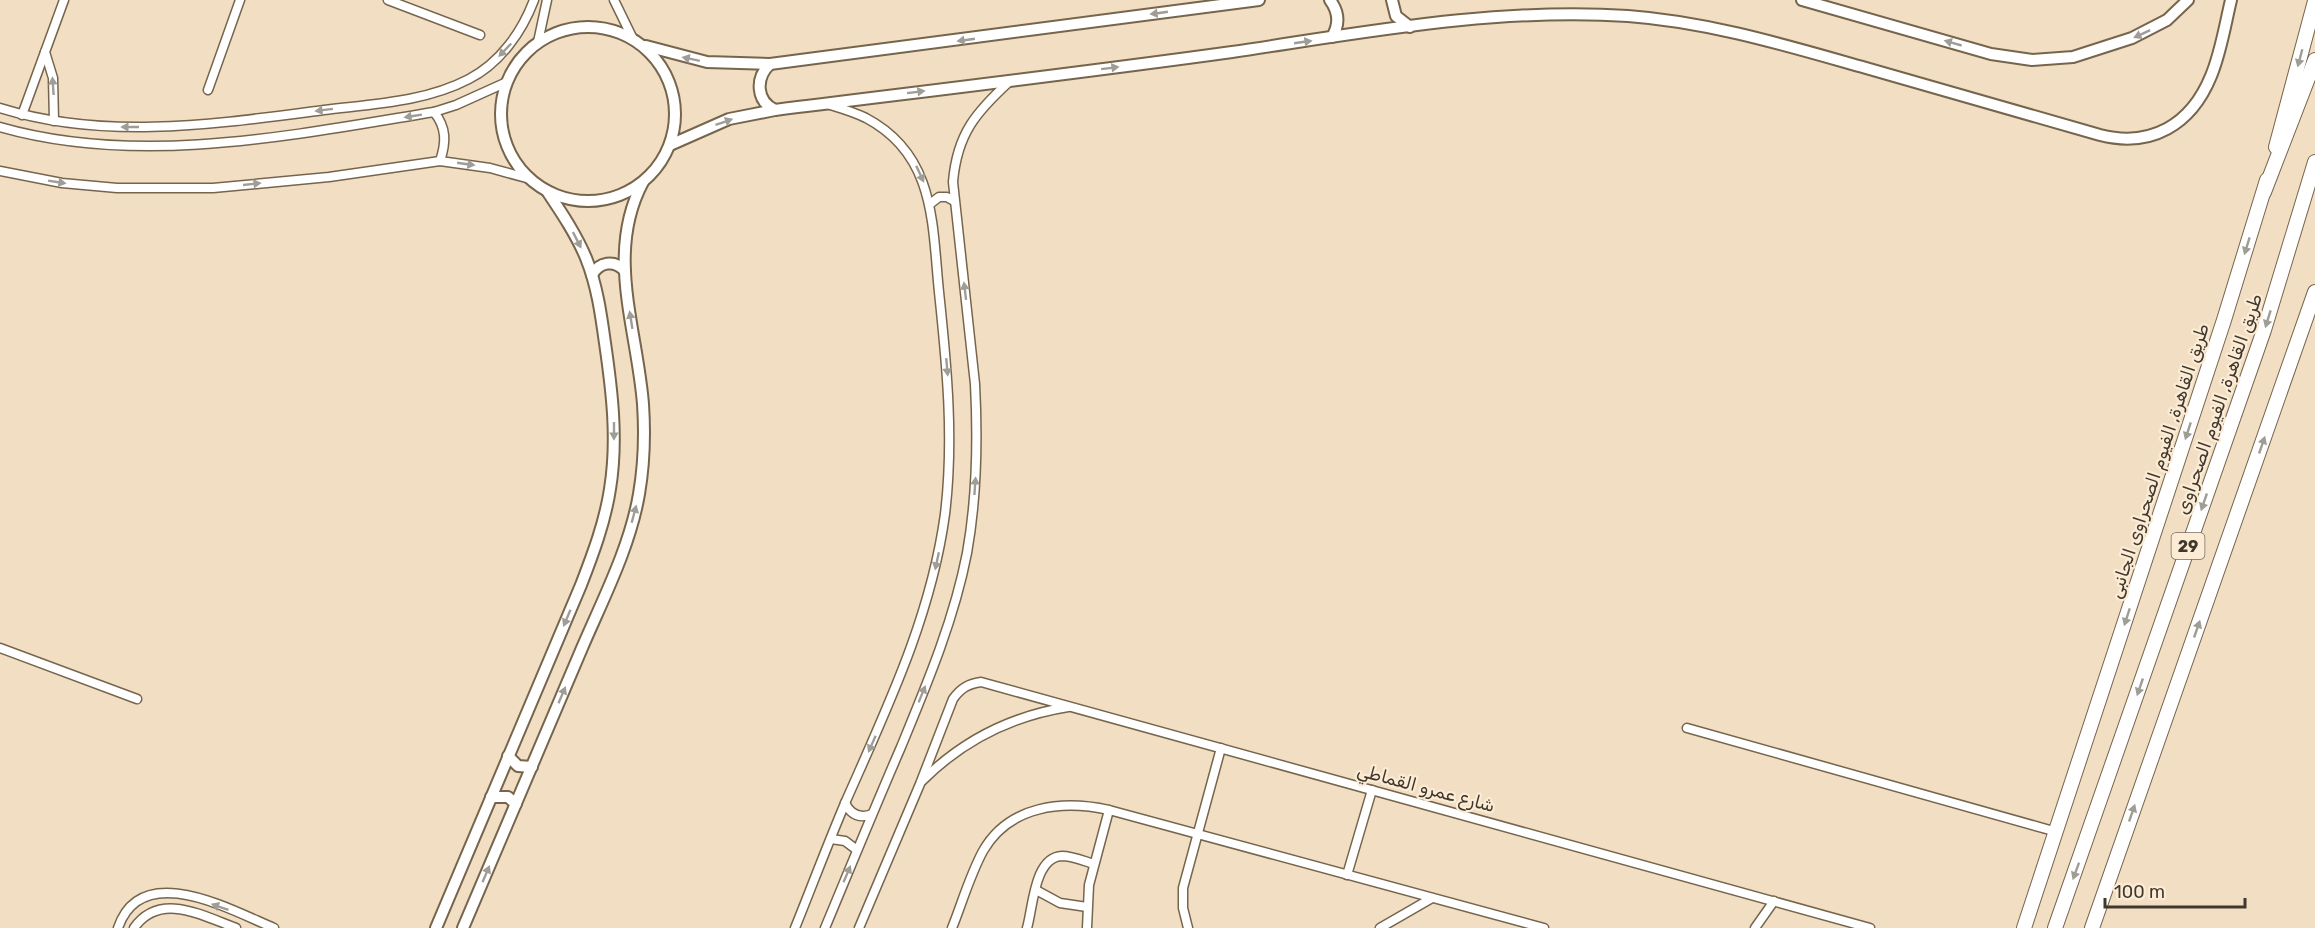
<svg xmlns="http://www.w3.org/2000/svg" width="2315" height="928" font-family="Rubik,'Noto Naskh Arabic',sans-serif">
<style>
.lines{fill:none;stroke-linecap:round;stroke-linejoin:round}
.minor-casing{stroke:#76654d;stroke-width:11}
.tertiary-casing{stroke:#76654d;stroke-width:14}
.primary-casing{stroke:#76654d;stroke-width:16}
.trunk-casing{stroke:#76654d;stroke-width:16}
.minor{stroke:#fff;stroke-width:8}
.tertiary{stroke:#fff;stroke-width:10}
.primary{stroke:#fff;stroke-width:14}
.trunk{stroke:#fff;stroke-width:14}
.oneway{fill:#a09c96}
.labels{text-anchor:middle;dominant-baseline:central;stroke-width:4.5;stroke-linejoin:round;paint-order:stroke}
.shield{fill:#fcecd6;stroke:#786e60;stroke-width:1.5}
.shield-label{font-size:16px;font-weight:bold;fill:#40382d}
.street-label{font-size:18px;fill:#40382d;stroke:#fcecd6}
</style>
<rect width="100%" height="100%" fill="#f2dec3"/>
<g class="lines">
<g class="minor-casing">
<g id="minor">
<polyline points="388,0 480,35"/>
<polyline points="614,0 633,39"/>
<polyline points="538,42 547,0"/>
<polyline points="45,52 53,78 54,121"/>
<polyline points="208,90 240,0"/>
<path d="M0 108C106 141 216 124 324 110 373 104 425 102 469 79 500 63 522 32 534 0"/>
<path d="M434 112C447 128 446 143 440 161"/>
<polyline points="22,115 64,0"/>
<path d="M0 127C139 167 294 135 434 112L456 105 507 82"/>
<polyline points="0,171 62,183 117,188 213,188 329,177 440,161 490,168 530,179"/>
<polyline points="930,204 939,197 947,197 954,201"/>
<polyline points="0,648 137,699"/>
<polyline points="1687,728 2057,832"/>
<path d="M922 781C963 740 1011 716 1068 707"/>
<path d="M845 803C851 815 860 819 872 814"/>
<polyline points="831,839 845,841 857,850"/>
<polyline points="1347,875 1372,790"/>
<polyline points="1036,890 1060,903 1087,907"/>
<path d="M118 928C141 859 231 910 274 928"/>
<path d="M134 928C160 891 203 916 236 928"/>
<path d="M795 928C812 886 828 843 846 801 887 708 931 617 945 514 954 440 947 367 939 292 932 224 936 155 866 118 854 112 840 108 827 104"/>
<path d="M825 928C850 868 875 807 901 747 927 684 954 620 967 553 977 497 978 441 975 384L953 182C957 134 976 112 1010 81"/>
<path d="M859 928 920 784 953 699C961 688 968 684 981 682L1870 928"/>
<path d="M952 928C962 903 970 875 983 851 1009 805 1063 800 1109 810L1544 928"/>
<path d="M1027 928C1033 908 1034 857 1062 856 1072 856 1084 861 1094 864"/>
<polyline points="1087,928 1089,885 1109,810"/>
<polyline points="1188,928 1183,908 1183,888 1221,748"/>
<polyline points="1380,928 1432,898"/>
<polyline points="1755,928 1774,901"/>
</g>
</g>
<g class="tertiary-casing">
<g id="tertiary">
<path d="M1330 0C1339 12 1340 24 1332 37"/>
<polyline points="1392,0 1396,16 1410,27"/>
<polyline points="1802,0 1991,54 2032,60 2073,57 2132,38 2167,20 2188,0"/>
<circle cx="588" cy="114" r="87"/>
<polyline points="646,46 707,62 770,64 1259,0"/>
<path d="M770 64C755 78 756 101 775 110"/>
<path d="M670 145 729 119 775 110C927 91 1080 73 1232 52 1361 33 1497 7 1628 16 1710 22 1788 46 1866 68 1944 91 2022 113 2100 135 2151 148 2191 125 2211 76 2221 52 2225 25 2231 0"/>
<path d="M592 275C599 262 614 259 625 271"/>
<polyline points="508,756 518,766 532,767"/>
<polyline points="491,797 508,797 516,804"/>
<path d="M436 928 581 585C593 554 605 522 610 489 618 440 612 391 605 343 601 314 597 285 586 258 576 234 561 212 547 191"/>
<path d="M463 928C502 834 543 741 582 648 603 599 630 547 639 494 644 465 645 434 643 404 637 328 605 253 643 182"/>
</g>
</g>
<g class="primary-casing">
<g id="primary">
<polyline points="2276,147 2315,1"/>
<polyline points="2024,928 2224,320 2267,180"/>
</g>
</g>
<g class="trunk-casing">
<g id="trunk">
<polyline points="2264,192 2315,60"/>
<polyline points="2055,928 2264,330 2315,162"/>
<polyline points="2092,928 2315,292"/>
</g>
</g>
<use href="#minor" class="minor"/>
<use href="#tertiary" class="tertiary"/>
<use href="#primary" class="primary"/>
<use href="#trunk" class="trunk"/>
</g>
<defs><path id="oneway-solid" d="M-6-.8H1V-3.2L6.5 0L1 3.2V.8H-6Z" transform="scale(1.5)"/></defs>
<g class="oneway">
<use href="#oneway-solid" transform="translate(1159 13) rotate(172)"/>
<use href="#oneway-solid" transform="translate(2142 34) rotate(155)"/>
<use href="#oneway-solid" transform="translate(966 40) rotate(172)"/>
<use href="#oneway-solid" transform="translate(1303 42) rotate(-8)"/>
<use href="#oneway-solid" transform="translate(1953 43) rotate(-164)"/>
<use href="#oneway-solid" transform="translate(505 50) rotate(134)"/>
<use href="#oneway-solid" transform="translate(2300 58) rotate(105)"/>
<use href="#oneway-solid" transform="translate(691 59) rotate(-168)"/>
<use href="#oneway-solid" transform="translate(1110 68) rotate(-7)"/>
<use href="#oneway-solid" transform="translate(53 86) rotate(-94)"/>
<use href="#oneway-solid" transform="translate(916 92) rotate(-7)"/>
<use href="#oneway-solid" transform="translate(324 110) rotate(173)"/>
<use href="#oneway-solid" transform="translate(413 116) rotate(171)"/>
<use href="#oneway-solid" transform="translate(724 122) rotate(-19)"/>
<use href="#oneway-solid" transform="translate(130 127) rotate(-180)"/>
<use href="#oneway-solid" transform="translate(466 164) rotate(8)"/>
<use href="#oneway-solid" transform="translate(920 174) rotate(65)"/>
<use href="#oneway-solid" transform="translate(57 182) rotate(9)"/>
<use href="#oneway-solid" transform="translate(252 184) rotate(-6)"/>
<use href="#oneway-solid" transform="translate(577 240) rotate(63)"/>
<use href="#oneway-solid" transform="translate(2247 246) rotate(107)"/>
<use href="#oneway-solid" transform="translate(965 291) rotate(-97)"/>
<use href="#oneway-solid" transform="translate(2268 319) rotate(107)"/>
<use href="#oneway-solid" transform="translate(631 320) rotate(-99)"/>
<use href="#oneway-solid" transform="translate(947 367) rotate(85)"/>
<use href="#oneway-solid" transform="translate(614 431) rotate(90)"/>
<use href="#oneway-solid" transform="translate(2188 431) rotate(108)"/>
<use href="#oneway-solid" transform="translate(2262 445) rotate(-71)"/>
<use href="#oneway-solid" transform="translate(975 486) rotate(-86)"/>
<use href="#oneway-solid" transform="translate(2204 502) rotate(109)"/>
<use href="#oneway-solid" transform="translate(634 514) rotate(-75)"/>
<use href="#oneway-solid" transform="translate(937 561) rotate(102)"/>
<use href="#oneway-solid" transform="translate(2127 617) rotate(108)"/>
<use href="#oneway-solid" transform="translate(567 618) rotate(113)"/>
<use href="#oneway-solid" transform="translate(2197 629) rotate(-71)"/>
<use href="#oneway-solid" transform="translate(2140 687) rotate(109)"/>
<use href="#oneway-solid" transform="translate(922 694) rotate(-68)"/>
<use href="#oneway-solid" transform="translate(562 695) rotate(-67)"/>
<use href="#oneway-solid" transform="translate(872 744) rotate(114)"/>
<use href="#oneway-solid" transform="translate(2132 813) rotate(-71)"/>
<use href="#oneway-solid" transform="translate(2076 871) rotate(110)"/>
<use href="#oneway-solid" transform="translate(486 874) rotate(-67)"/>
<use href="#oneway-solid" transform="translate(847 874) rotate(-67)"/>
<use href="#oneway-solid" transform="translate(220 907) rotate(-161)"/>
</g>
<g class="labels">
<rect class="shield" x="2171.5" y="533" width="33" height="26" rx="4.5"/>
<g class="shield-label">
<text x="2188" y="546">29</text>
</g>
<g class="street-label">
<text transform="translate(2219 404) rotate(-71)">طريق القاهرة, الفيوم الصحراوى</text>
<text transform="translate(2159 461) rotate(-72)">طريق القاهرة, الفيوم الصحراوى الجانبى</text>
<text transform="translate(1426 788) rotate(15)">شارع عمرو القماطي</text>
</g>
</g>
<path d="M2105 898v9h140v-9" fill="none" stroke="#40382d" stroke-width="3"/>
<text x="2114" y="898" font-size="18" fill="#40382d" stroke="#fcecd6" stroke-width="4.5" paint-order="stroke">100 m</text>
</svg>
